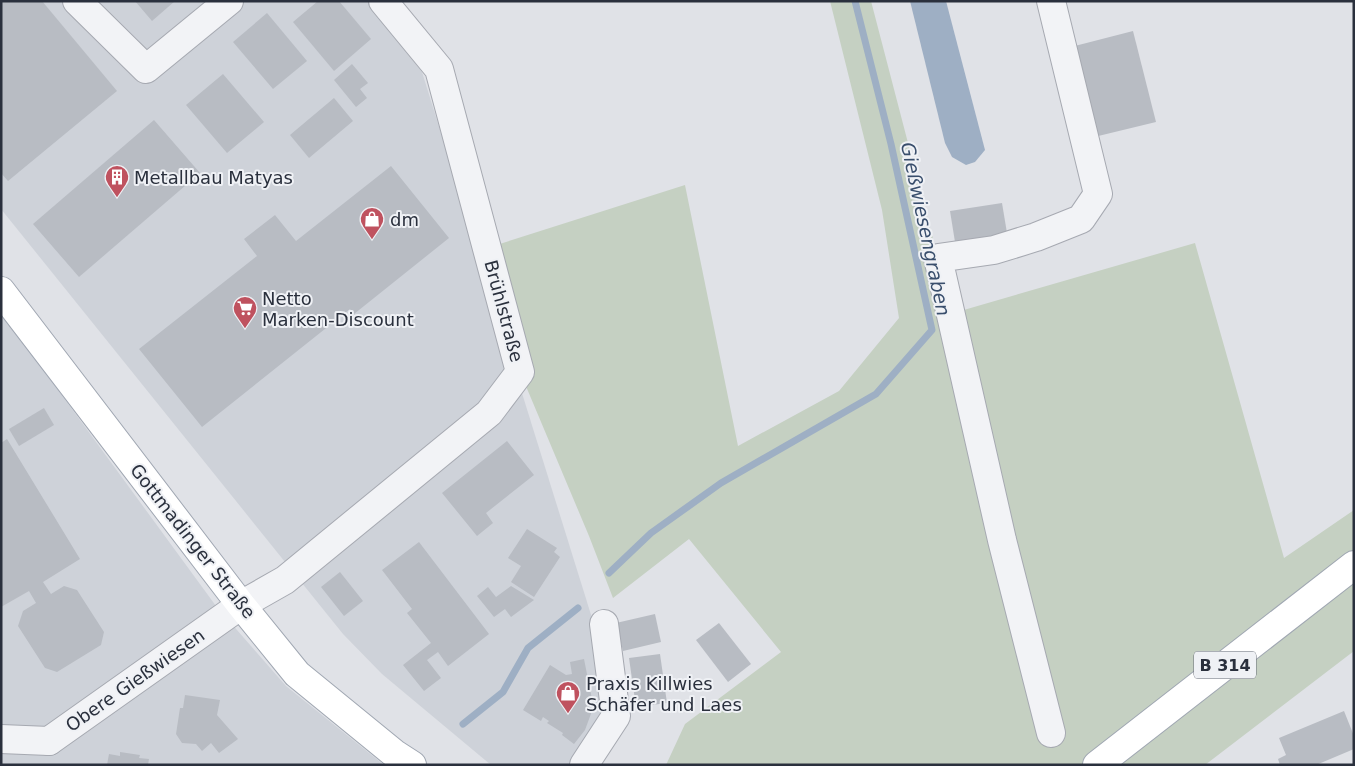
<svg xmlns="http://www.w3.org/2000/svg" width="1355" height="766" font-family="'DejaVu Sans',sans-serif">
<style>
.built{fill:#ced2d9}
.green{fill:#c5d0c2}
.water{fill:#9eafc4}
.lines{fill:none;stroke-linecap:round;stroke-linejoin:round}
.stream{stroke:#9eafc4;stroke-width:7}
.building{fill:#b8bcc3}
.minor-casing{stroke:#a6a9b1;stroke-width:30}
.major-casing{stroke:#a0a7b2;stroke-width:30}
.minor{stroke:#f2f3f6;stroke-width:28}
.major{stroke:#fff;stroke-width:28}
.labels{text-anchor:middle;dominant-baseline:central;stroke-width:4;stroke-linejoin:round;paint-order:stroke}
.shield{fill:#eff1f5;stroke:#656a74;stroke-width:1}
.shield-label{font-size:16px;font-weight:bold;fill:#2a303d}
.poi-label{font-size:18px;fill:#2a303d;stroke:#eff1f5;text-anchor:start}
.street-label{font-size:18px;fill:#2a303d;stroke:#eff1f5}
.water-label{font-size:19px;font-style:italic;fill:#394e6c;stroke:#eff1f5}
</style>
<rect width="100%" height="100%" fill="#e0e2e7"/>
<g class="built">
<polygon points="1,1 367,1 422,72 597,634 609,714 572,765 491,765 382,674 343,634 1,209"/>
<polygon points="1,312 216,606 286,686 384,765 1,765"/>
</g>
<polygon class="green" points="830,1 871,1 938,258 950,314 1195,243 1284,558 1354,510 1354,651 1205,765 666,765 685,724 781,652 689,539 613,598 589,536 520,372 487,248 685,185 738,446 839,391 899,318 882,210"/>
<polygon class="water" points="910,1 946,1 985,150 975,162 966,165 952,157 945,143"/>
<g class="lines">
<g class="stream">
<polyline points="609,573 651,533 721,483 876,394 932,330 891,144 855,1"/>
<polyline points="463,724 503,692 528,648 578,608"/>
</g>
</g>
<g class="building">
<polygon points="1,1 42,1 117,91 8,181 1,173"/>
<polygon points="135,1 175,1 152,21"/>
<polygon points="318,1 339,1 371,39 334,71 293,22"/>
<polygon points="267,13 307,61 273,89 233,42"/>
<polygon points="1133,31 1156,122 1090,138 1067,48"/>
<polygon points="352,64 368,83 360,89 367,98 356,107 334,80"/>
<polygon points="223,74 264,122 227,153 186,105"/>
<polygon points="334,98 353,121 309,158 290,135"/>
<polygon points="154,120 200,173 79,277 33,224"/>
<polygon points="391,166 449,238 354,314 350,309 202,427 139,349 257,256 244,239 275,215 296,241"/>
<polygon points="1002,203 1007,233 955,242 950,211"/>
<polygon points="44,408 54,425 19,446 9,429"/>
<polygon points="7,439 80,559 43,582 51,594 64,586 77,590 104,632 101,645 57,672 45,668 18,626 23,611 36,603 29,591 1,607 1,443"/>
<polygon points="507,441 534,475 486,513 493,523 477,536 442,493"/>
<polygon points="527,529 557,548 554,552 560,557 534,597 511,582 521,566 508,558"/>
<polygon points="419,542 489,634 448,666 438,652 427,660 441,678 424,691 403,665 431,643 407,613 412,609 382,570"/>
<polygon points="340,572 363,601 344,616 321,587"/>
<polygon points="511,586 534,600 511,617 505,609 494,617 477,596 488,587 496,597"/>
<polygon points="655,614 661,642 623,651 616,623"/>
<polygon points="719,623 751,664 728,682 696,640"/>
<polygon points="660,654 667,703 636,707 629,658"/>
<polygon points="584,659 592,699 592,711 585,730 574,744 562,735 563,733 547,723 549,721 543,717 541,721 523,710 550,665 566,675 572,674 570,662"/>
<polygon points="185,695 220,700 217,715 238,739 219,753 211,743 202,751 196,744 182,743 176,734 180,708 183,708"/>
<polygon points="1344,711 1354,736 1354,749 1316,765 1280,765 1278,759 1286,755 1279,738"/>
<polygon points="120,752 140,755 139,758 149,759 148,765 107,765 109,754 120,756"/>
</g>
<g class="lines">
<g class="minor-casing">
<g id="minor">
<polyline points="77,1 146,69 229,1"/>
<polyline points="1051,1 1098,194 1081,219 1036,237 994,250 938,258 1002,540 1051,733"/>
<polyline points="1,739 49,741"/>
<polyline points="49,741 241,605 285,580 489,413 520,372 439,69 383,1"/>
<polyline points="584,765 616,716 604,624"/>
</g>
</g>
<g class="major-casing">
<g id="major">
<polyline points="1,291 241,605 297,674 395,754 412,765"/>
<polyline points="1097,765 1354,565"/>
</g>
</g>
<use href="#minor" class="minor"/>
<use href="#major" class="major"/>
</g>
<defs>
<g id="building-pin" transform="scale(1.25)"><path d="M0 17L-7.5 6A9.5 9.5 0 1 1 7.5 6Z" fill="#bf525f" stroke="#eff1f5"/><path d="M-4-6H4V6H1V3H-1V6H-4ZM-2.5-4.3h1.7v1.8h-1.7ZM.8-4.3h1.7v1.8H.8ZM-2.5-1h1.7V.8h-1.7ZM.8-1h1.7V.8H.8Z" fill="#fff"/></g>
<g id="shop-pin" transform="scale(1.25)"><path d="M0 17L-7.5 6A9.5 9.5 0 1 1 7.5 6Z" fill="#bf525f" stroke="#eff1f5"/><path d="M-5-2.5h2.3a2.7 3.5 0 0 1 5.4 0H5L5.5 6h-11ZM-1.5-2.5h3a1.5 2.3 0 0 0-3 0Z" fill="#fff"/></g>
<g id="supermarket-pin" transform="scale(1.25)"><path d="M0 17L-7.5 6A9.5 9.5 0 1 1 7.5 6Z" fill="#bf525f" stroke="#eff1f5"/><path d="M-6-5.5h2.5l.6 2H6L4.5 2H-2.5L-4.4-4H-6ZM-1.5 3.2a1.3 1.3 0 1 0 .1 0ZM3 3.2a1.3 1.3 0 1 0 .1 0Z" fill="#fff"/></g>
</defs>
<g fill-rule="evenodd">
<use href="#building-pin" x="117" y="177"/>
<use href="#shop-pin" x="372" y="219"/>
<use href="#supermarket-pin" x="245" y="308"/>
<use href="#shop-pin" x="568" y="693"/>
</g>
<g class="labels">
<rect class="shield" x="1194" y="651.5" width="62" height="27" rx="4"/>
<g class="shield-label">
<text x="1225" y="665">B 314</text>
</g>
<g class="poi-label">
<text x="134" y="177">Metallbau Matyas</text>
<text x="390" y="219">dm</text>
<text x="262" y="298">Netto<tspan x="262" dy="21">Marken-Discount</tspan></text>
<text x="586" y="683">Praxis Killwies<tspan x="586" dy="21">Schäfer und Laes</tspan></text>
</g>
<g class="street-label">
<text transform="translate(504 311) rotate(75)">Brühlstraße</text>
<text transform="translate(193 541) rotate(52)">Gottmadinger Straße</text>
<text transform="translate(135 680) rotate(-35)">Obere Gießwiesen</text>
</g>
<g class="water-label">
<text transform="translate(926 229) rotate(78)">Gießwiesengraben</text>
</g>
</g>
<rect width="1355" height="766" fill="none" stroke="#2a303d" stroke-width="5"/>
</svg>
